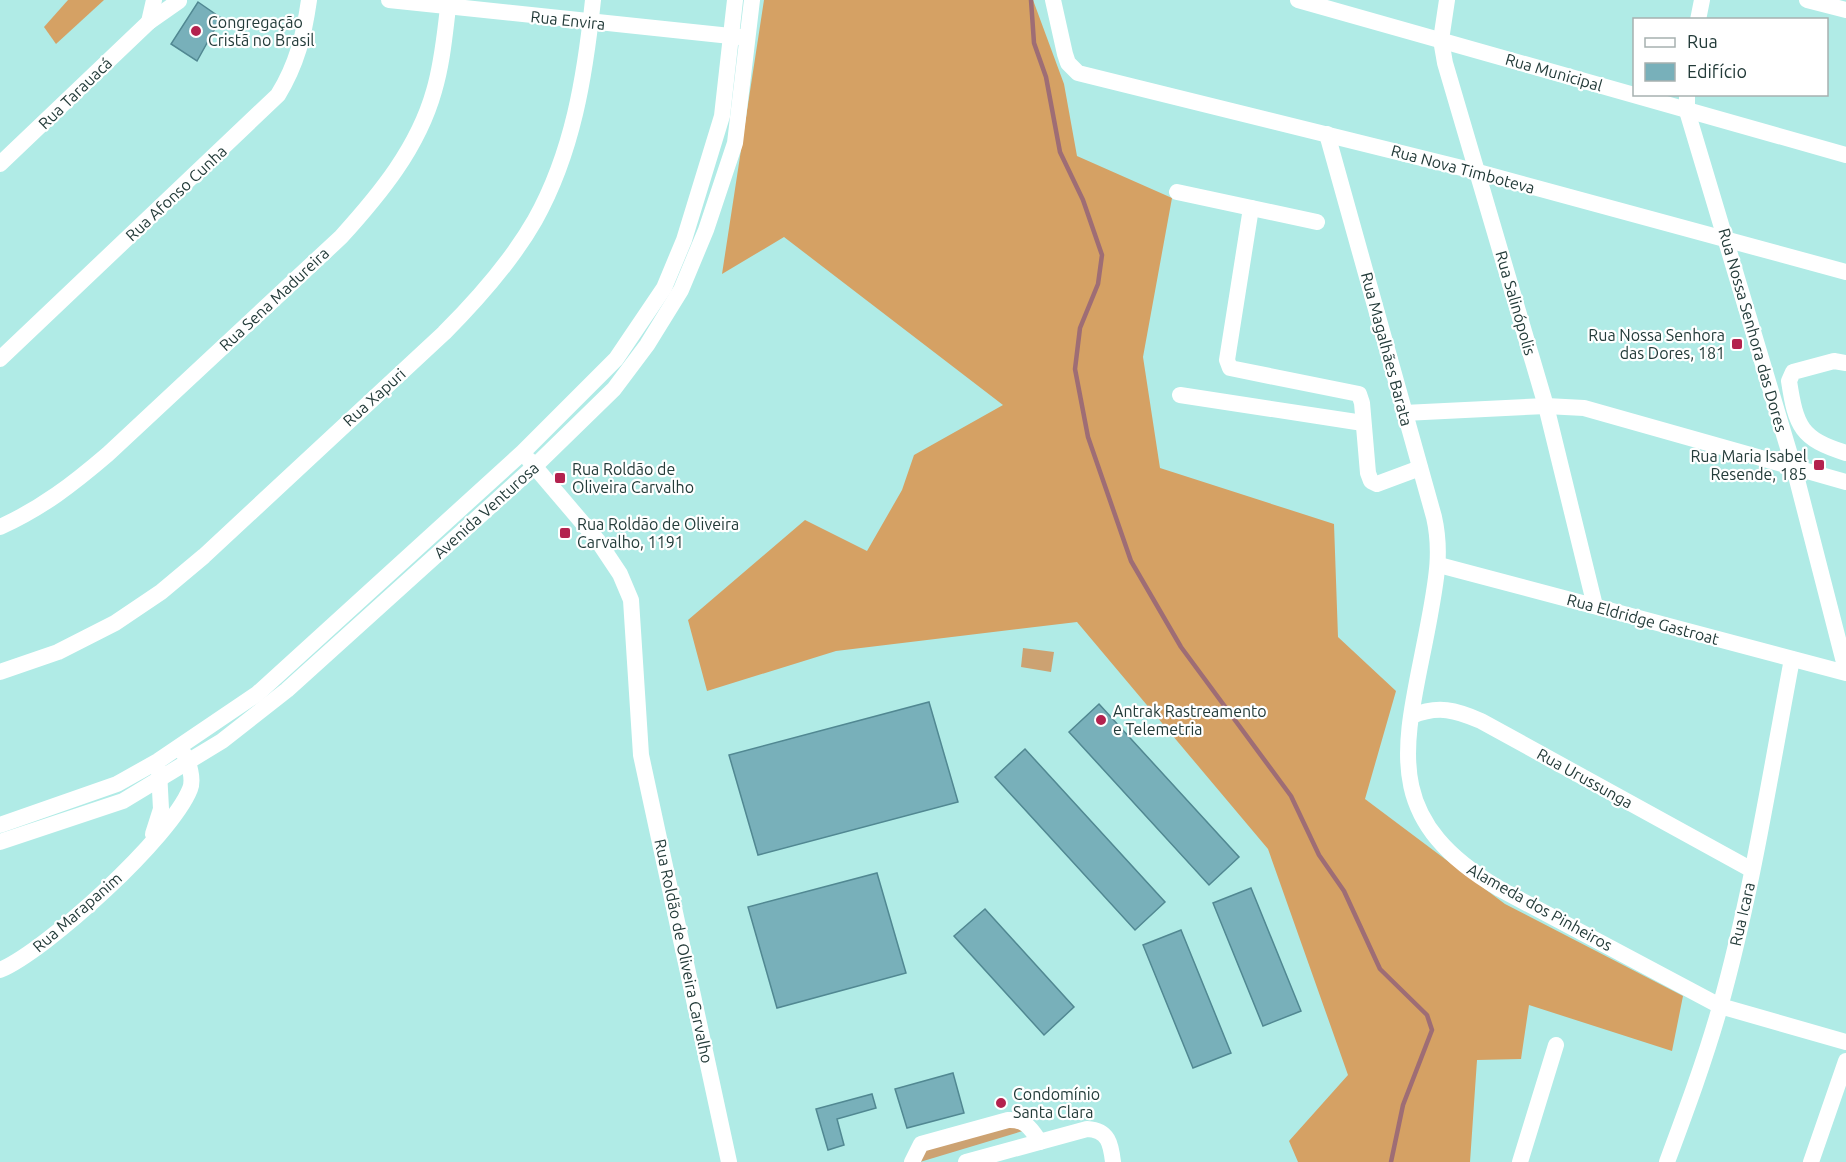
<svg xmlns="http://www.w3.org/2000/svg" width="1846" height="1162" font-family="Ubuntu,sans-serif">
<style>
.green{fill:#cca272}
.forest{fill:#d5a164}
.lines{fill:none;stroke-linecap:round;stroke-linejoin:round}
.stream{stroke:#9e6d75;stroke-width:4.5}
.building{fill:#78b0ba;stroke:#518892;stroke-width:1.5}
.minor{stroke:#fff;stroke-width:16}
.poi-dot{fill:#b3224e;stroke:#fff;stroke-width:2}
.labels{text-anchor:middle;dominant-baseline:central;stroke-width:4.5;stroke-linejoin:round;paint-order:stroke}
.street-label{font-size:16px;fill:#233b39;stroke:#fff}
.poi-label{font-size:16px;fill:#233b39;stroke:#fff;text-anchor:start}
</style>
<rect width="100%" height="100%" fill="#b0ebe6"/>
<g class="green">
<polygon points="1023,648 1054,652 1051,672 1021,667"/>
<polygon points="1011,1123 1026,1130 920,1162 921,1152"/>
</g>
<g class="forest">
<polygon points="68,0 104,0 56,44 44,27"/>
<polygon points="764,0 1033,0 1064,84 1077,156 1172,198 1143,357 1160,468 1334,524 1338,637 1396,691 1365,799 1505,904 1683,996 1672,1051 1529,1005 1521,1059 1477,1060 1470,1162 1298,1162 1289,1141 1348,1075 1268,849 1077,622 836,651 707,691 688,620 805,520 867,551 902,490 914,455 1003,405 784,237 722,274"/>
</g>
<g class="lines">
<polyline class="stream" points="1031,0 1034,43 1046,77 1060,152 1083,200 1102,255 1098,284 1080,328 1075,369 1088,437 1131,561 1181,647 1291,796 1319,855 1344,891 1380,969 1427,1015 1432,1030 1403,1105 1391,1162"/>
</g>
<g class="building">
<polygon points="198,2 221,18 197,61 171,44"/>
<polygon points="929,702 958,802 758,855 729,755"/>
<polygon points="1099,704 1239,857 1209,885 1069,732"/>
<polygon points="1025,749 1165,902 1135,930 995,777"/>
<polygon points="877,873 906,973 777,1008 748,907"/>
<polygon points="1251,888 1301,1011 1263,1026 1213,903"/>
<polygon points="985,909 1074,1007 1044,1035 954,936"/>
<polygon points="1181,930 1231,1053 1193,1068 1143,945"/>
<polygon points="953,1073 964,1113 907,1128 895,1089"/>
<polygon points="872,1094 876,1108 837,1119 844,1145 828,1150 816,1109"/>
</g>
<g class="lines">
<g class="minor">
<polyline points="389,0 740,37"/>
<polyline points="1053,0 1065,54 1068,63 1078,73 1478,172 1846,272"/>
<polyline points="1298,0 1846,155"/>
<polyline points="1447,0 1441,40 1445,63 1546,406 1595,606"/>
<polyline points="1807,0 1846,10"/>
<polyline points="1698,20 1702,0"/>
<polyline points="149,22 154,0"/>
<polyline points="1687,94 1687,111 1794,468 1846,670"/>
<path d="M1327 134 1434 517C1442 552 1436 581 1430 615 1408 738 1372 814 1500 889L1720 1006 1846 1042"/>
<polyline points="0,164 149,22 179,1"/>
<polyline points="1177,192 1317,222"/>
<polyline points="1251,208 1227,360 1230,368 1359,394 1362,403 1368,473 1371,481 1377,484 1420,468"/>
<path d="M0 359 278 95C297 64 304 35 309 0"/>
<path d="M1846 363 1834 361 1793 372 1789 381C1796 427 1801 439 1846 453"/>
<polyline points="1180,395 1363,423"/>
<polyline points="1404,413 1546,406 1584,408 1846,482"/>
<polyline points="529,460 598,541 620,574 631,600 641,755 729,1162"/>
<path d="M0 527C42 508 73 484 108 454L341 237C380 194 418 148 434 91 443 61 445 30 449 0"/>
<polyline points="1439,565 1846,673"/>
<path d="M0 672 58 652 115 623 161 592 204 556 444 333C478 299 511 262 535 220 573 152 585 76 593 0"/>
<path d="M1412 716C1438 705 1456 710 1481 721L1752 870"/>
<polyline points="0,825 117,784 158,761 257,694 523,452 616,359 664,288 684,240 722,116 735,0"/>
<polyline points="153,834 161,809 159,771"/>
<polyline points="0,842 123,801 222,741 287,690 535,466 614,389 647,345 681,290 706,230 735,143 752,0"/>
<path d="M0 970C47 950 171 837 190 789 194 779 189 763 184 754"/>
<path d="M912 1162 921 1144 1008 1120C1026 1119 1031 1129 1040 1142"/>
<path d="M966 1162 1087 1129C1109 1130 1111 1145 1113 1162"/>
<polyline points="1520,1162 1556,1045"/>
<path d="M1667 1162C1686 1111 1705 1060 1720 1007 1752 893 1770 775 1792 659"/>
<polyline points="1811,1162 1846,1061"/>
</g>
</g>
<g class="poi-dot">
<circle cx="196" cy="31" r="6"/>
<rect x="1731" y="338" width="12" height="12" rx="3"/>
<rect x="1813" y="459" width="12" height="12" rx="3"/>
<rect x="554" y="472" width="12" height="12" rx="3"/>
<rect x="559" y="527" width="12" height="12" rx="3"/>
<circle cx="1101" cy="720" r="6"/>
<circle cx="1001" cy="1103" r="6"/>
</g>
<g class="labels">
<g class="street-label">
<text transform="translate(568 20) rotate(6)">Rua Envira</text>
<text transform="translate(1554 72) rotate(16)">Rua Municipal</text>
<text transform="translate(75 93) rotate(-44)">Rua Tarauacá</text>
<text transform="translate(1463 169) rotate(15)">Rua Nova Timboteva</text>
<text transform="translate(176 193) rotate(-43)">Rua Afonso Cunha</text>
<text transform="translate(274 299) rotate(-43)">Rua Sena Madureira</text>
<text transform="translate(1516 303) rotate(74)">Rua Salinópolis</text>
<text transform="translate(1753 330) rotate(74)">Rua Nossa Senhora das Dores</text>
<text transform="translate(1387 349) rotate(75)">Rua Magalhães Barata</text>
<text transform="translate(374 397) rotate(-42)">Rua Xapuri</text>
<text transform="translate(486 510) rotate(-42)">Avenida Venturosa</text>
<text transform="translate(1643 619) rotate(15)">Rua Eldridge Gastroat</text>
<text transform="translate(1585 778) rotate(29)">Rua Urussunga</text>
<text transform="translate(1540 907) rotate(29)">Alameda dos Pinheiros</text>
<text transform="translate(77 912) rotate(-41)">Rua Marapanim</text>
<text transform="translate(1742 914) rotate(-77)">Rua Icara</text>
<text transform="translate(684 951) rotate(78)">Rua Roldão de Oliveira Carvalho</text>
</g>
<g class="poi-label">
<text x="208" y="22">Congregação<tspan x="208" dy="18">Cristã no Brasil</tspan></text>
<text x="1725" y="335" text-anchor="end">Rua Nossa Senhora<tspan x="1725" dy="18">das Dores, 181</tspan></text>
<text x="1807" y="456" text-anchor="end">Rua Maria Isabel<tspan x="1807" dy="18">Resende, 185</tspan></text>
<text x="572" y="469">Rua Roldão de<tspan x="572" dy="18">Oliveira Carvalho</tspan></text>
<text x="577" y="524">Rua Roldão de Oliveira<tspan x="577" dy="18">Carvalho, 1191</tspan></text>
<text x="1113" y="711">Antrak Rastreamento<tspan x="1113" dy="18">e Telemetria</tspan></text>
<text x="1013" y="1094">Condomínio<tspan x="1013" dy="18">Santa Clara</tspan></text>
</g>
</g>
<rect x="1633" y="18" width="195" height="78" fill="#ffffff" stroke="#a7b1b0" stroke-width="1.5"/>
<rect x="1645" y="38" width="30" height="9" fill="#ffffff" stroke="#a7b1b0" stroke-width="1.5"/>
<text x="1687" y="48" font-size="18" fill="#233b39">Rua</text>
<rect x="1645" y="63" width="30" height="18" fill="#78b0ba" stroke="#a7b1b0" stroke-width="1.5"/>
<text x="1687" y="78" font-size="18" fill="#233b39">Edifício</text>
</svg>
